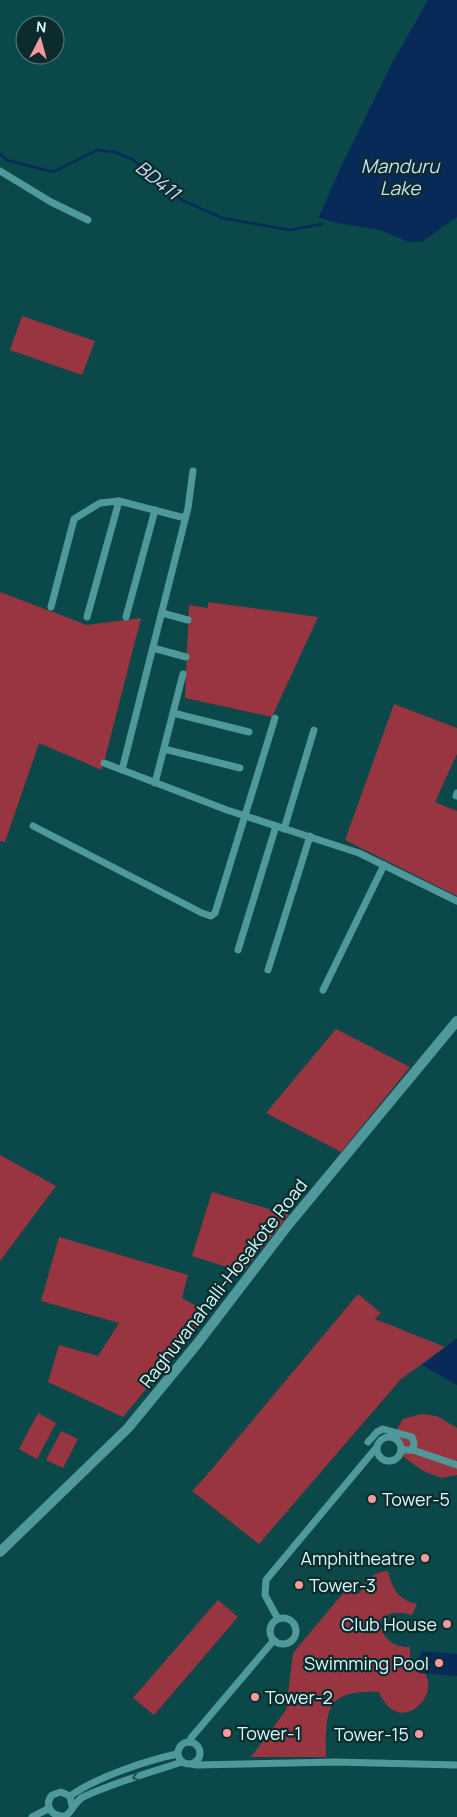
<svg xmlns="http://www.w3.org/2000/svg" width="457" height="1817" font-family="Manrope,sans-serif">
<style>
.green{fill:#983540}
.water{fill:#082a58}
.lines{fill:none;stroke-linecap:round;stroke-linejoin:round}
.stream{stroke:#082a58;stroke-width:2.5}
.minor{stroke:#50999a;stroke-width:7}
.secondary{stroke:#50999a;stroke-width:10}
.oneway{stroke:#245252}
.poi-dot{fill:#f59b9e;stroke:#0c2b2c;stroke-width:2}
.labels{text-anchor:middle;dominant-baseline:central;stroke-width:4.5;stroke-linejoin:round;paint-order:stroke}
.street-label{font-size:18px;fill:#d7fafa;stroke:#0c2b2c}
.poi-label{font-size:18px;fill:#d7fafa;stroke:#0c2b2c;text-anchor:start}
.water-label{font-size:19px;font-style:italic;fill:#cdddf4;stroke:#0c2b2c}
</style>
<rect width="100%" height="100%" fill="#0b484a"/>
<g class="green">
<polygon points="22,316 95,341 82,375 10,350"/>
<polygon points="0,592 87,625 141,618 102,770 39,743 5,842 0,841"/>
<polygon points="208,602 318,617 272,717 185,698 189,605 208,608"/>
<polygon points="394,704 457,728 457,754 435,802 457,811 457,896 345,840"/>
<polygon points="336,1029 410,1067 341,1152 266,1113"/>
<polygon points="0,1155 56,1186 0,1261"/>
<polygon points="212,1192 289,1215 243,1272 192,1256"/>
<polygon points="59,1237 188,1275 182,1298 209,1313 123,1417 48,1382 59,1345 98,1356 119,1323 41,1301"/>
<polygon points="358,1294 381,1313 375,1319 445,1347 401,1379 259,1544 192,1491 206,1476"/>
<polygon points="38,1413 56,1423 37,1459 19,1449"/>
<polygon points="421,1414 437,1416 457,1428 457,1475 442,1478 423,1471 401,1455 393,1436 403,1419"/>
<polygon points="61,1431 78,1439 63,1468 46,1460"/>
<path d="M388 1571C392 1588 398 1600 417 1604L412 1615C399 1612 391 1611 380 1620 381 1637 393 1648 410 1647V1661C457 1682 401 1745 379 1692 324 1690 326 1710 326 1757H251L286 1710 293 1653 349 1586 359 1594C364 1580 373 1572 388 1571Z"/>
<polygon points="218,1600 238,1617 154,1715 133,1698"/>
</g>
<g class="water">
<polygon points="428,0 457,0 457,217 423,241 409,242 380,230 332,222 319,217 340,169 391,65"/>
<polygon points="457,1338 457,1385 422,1365"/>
<polygon points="421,1651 457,1654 457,1676 419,1673"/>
</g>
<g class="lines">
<polyline class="stream" points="0,154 7,160 53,172 97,150 115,152 132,159 182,200 222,218 290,230 322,224"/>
<g class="minor">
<polyline points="0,171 51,202 88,220"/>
<polyline points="51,607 74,519 100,503 119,501 185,518"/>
<polyline points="162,613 188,620"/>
<polyline points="87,617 119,501"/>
<polyline points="126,617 155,510"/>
<polyline points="153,648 186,657"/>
<polyline points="173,713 249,732"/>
<polyline points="164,749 240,768"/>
<polyline points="104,763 227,810 359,853 457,901"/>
<polyline points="122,770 188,508 193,471"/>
<polyline points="155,783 183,674"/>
<polyline points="456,796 457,793"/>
<polyline points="33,826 202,913 211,916 215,913 275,718"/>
<polyline points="284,829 314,730"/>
<polyline points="238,950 276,826"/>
<polyline points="268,970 310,836"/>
<polyline points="323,990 384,865"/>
<circle cx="389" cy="1449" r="12"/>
<polyline points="368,1442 377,1432 383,1429 412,1437 414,1443 413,1450"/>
<polyline points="401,1450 413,1450 457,1465"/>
<circle cx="283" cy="1631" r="13"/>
<polyline points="278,1619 265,1595 266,1580 376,1448"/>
<circle cx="189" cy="1753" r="11"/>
<polyline points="190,1742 191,1738 274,1640"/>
<polyline points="192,1764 197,1765 335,1762 457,1765"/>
<path d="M70 1796C97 1777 145 1761 177 1754"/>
<path d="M72 1806 70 1796 61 1792 52 1795C44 1805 51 1817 65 1816 72 1813 75 1801 83 1797 115 1782 149 1773 182 1762"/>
<polyline points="32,1817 48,1809"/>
</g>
<polyline class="secondary" points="0,1552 128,1428 197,1344 288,1225 457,1021"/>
</g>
<defs><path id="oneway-chevron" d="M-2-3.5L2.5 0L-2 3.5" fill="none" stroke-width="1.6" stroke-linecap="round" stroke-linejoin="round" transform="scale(1.25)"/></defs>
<use class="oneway" href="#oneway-chevron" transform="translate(136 1777) rotate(162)"/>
<g class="poi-dot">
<circle cx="372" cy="1499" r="5"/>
<circle cx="425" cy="1558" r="5"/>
<circle cx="299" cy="1585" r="5"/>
<circle cx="447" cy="1624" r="5"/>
<circle cx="439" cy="1663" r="5"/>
<circle cx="255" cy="1697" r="5"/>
<circle cx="227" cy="1733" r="5"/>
<circle cx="419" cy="1734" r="5"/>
</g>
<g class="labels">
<g class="street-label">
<text transform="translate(223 1283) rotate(-52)">Raghuvanahalli-Hosakote Road</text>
</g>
<g class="poi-label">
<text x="382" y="1499">Tower-5</text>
<text x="415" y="1558" text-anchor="end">Amphitheatre</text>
<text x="309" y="1585">Tower-3</text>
<text x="437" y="1624" text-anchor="end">Club House</text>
<text x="429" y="1663" text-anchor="end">Swimming Pool</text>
<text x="265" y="1697">Tower-2</text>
<text x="237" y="1733">Tower-1</text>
<text x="409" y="1734" text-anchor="end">Tower-15</text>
</g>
<g class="water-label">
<text x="400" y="166">Manduru<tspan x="400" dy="22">Lake</tspan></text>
<text transform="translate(158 180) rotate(38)">BD411</text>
</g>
</g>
<g transform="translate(40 40) rotate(6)"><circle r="24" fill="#0c2b2c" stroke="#5d7e7e"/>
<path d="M0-4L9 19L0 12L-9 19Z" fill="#f59b9e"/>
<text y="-8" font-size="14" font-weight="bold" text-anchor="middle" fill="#d7fafa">N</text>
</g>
</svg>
